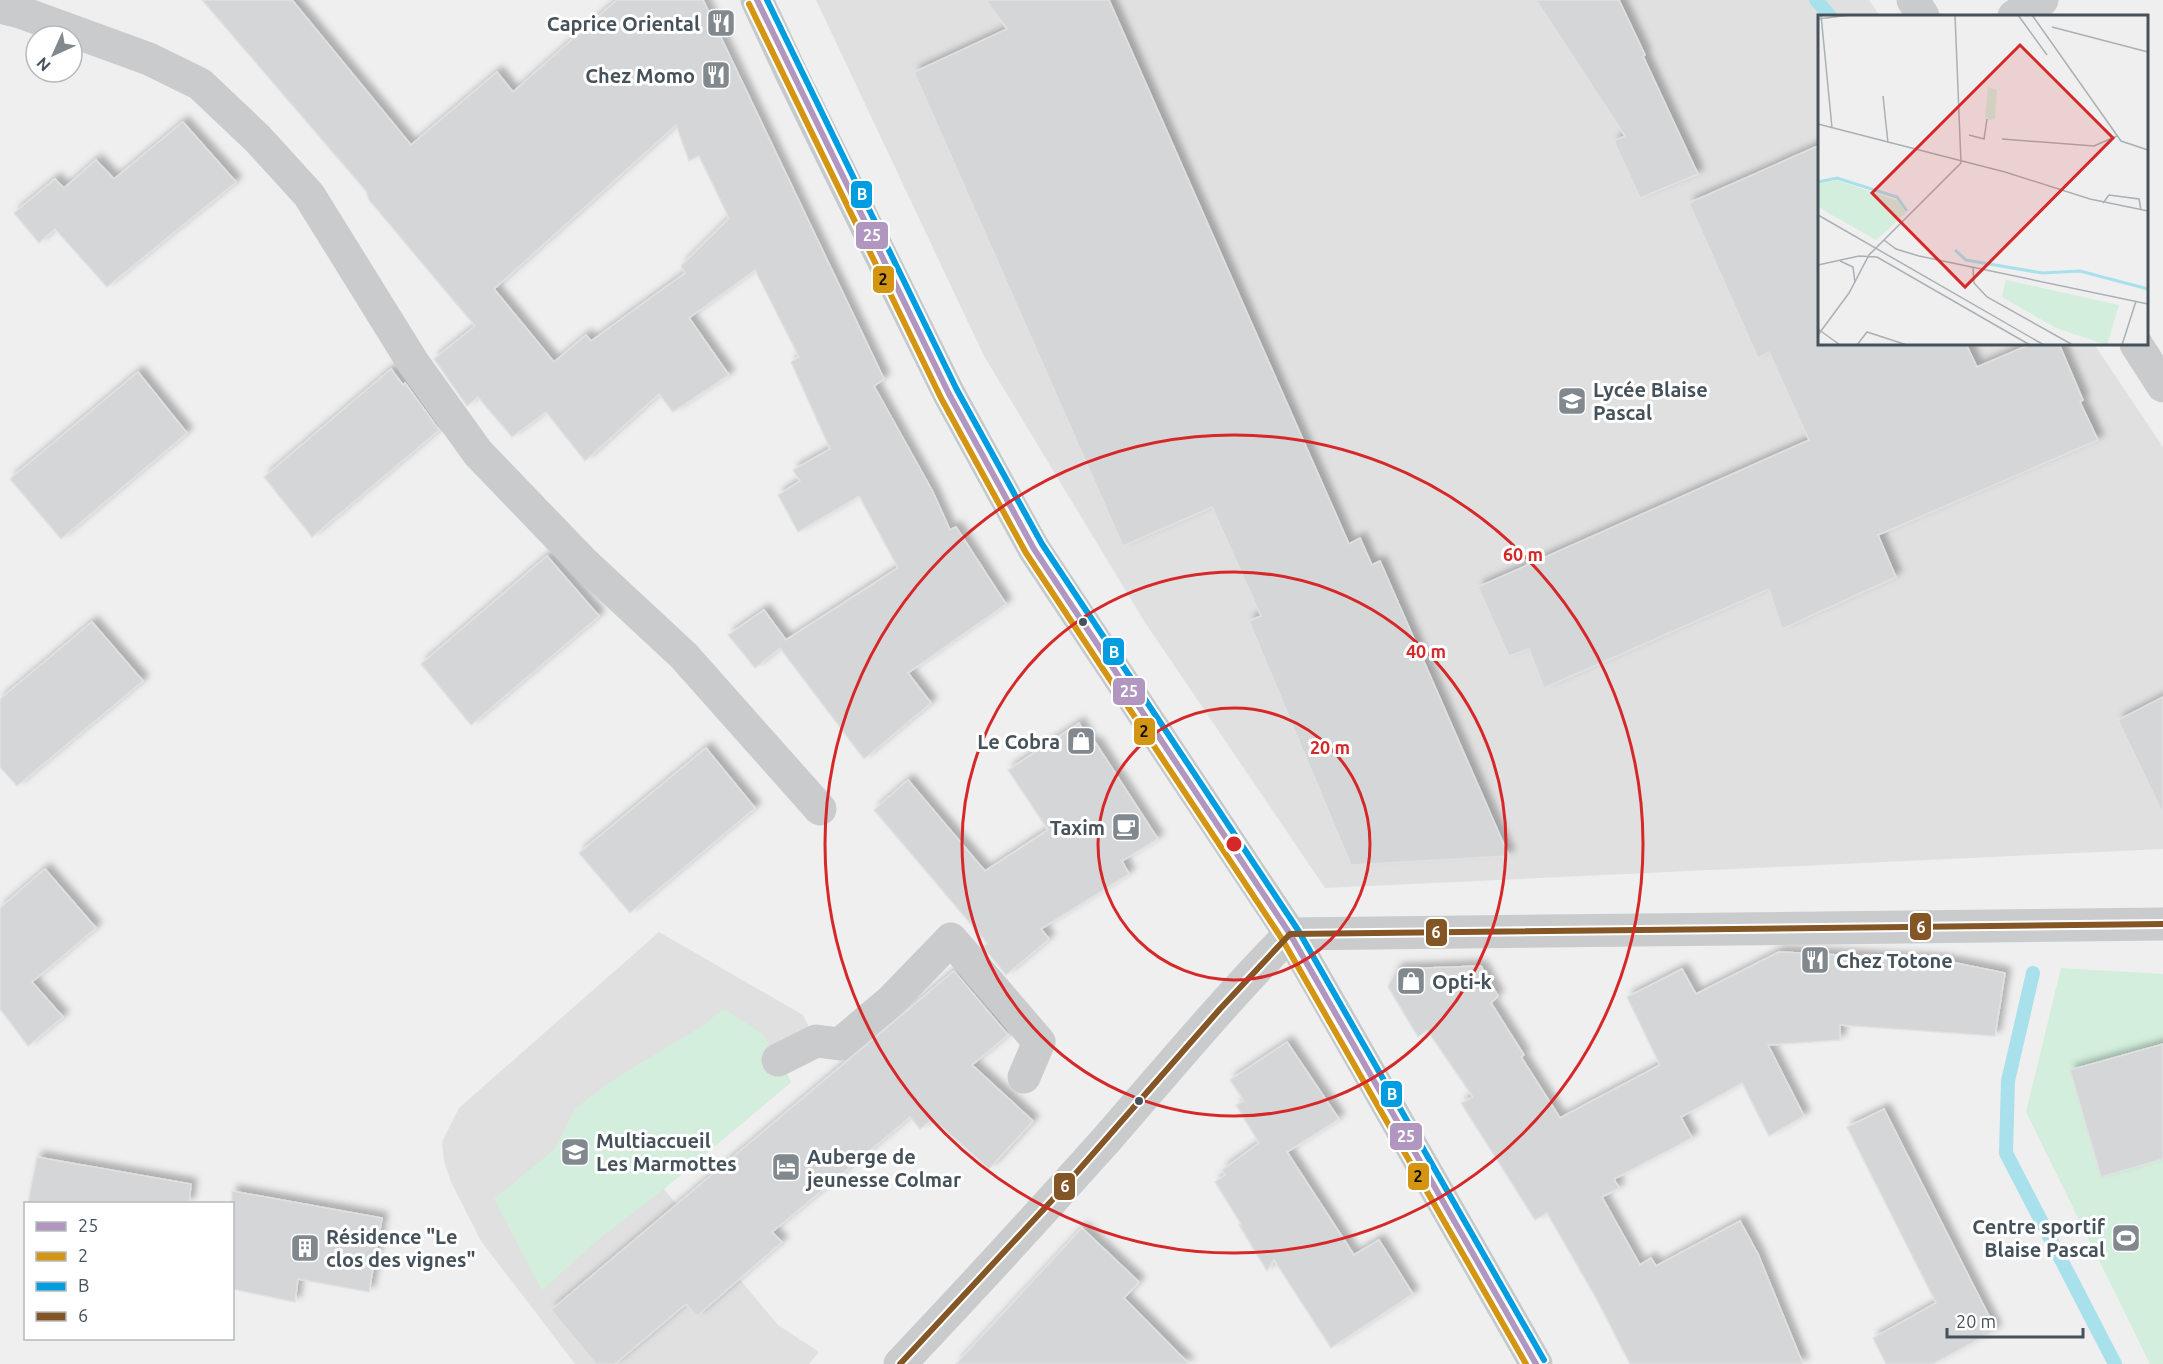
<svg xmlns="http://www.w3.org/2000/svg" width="2163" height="1364" font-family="Ubuntu,sans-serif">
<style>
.education{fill:#e1e0e1}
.green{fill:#d3eedd}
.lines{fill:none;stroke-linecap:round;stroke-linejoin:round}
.stream{stroke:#a8e0ec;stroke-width:14}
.building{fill:#d5d6d7;stroke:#e0e1e2;stroke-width:1.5;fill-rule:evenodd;filter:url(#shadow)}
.minor{stroke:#c9cbcd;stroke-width:33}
.major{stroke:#c4c9cc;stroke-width:33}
.bus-1-casing{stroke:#fff;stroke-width:10}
.bus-2-casing{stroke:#fff;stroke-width:10}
.bus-3-casing{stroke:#fff;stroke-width:10}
.bus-4-casing{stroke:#fff;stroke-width:10}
.bus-1{stroke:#b197c0;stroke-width:6}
.bus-2{stroke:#d49512;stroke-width:6}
.bus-3{stroke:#009ee0;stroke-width:6}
.bus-4{stroke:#845626;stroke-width:6}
.ring{fill:none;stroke:#d62828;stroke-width:3}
.bus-dot{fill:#46525b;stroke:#fff;stroke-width:2}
.labels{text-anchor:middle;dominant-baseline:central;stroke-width:6;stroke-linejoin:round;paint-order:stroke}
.poi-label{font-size:20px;font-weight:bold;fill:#46525b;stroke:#fff;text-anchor:start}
.inset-river{fill:none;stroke:#a8e0ec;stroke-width:3}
.inset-road{fill:none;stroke:#abb0b4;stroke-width:1.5}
.view{fill:#d62828;fill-opacity:0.15;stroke:#d62828;stroke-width:3}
.inset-edge{fill:none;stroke:#46525b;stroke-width:3}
.centre{fill:#d62828;stroke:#fff;stroke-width:3}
.ring-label{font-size:18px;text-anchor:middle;font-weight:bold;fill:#d62828;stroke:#fff;stroke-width:6;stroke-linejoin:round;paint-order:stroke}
.line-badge{stroke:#fff;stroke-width:2}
.badge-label{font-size:16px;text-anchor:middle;font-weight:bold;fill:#fff}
.pale-badge-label{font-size:16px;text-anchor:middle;font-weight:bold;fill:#111}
</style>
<defs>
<filter id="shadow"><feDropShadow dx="5.5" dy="-5.5" stdDeviation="3" flood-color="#0004"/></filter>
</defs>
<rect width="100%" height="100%" fill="#efefef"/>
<g class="education">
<polygon points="816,0 1869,0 1880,16 1820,16 1820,344 2094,344 2163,447 2163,849 1325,888 1144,621 984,356"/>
<polygon points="659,932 803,1015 816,1041 787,1074 791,1082 664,1189 778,1325 819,1352 809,1364 575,1364 481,1241 451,1182 444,1161 442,1142 459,1108"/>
</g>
<g class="green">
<polygon points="2061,968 2163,974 2163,1364 2150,1364 2026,1112"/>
<polygon points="724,1009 763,1034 791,1082 664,1189 599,1239 542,1290 494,1199 554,1150 575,1109 610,1082 699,1028"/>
</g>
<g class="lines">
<g class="stream">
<polyline points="1816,0 1830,16"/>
<polyline points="2033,973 2008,1081 2006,1153 2115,1364"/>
</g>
</g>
<g class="building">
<path d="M202 0H292L411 145 497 72 513 92 617 0H703L884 379 874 386 933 492 950 530 956 527 1006 604 908 673 931 703 864 759 780 648 755 668 728 635 764 610 786 640 898 568 859 496 798 532 778 495 800 481 793 470 830 449 791 362 799 357 755 270 689 318 729 375 673 412 659 394 585 461 546 412 512 437 478 397 467 406 434 359 475 326 369 200 366 191ZM676 125 689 161 699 156 729 218 681 266 685 273 591 341 586 335 554 362 494 289Z"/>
<polygon points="986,0 1109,0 1349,544 1360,538 1372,565 1380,561 1509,856 1351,865 1249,621 1261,616 1212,507 1123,546 914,72 1007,29"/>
<polygon points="1536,0 1619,0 1645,55 1643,56 1698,174 1640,198 1614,141 1625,136"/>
<polygon points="183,122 236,182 107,287 55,229 39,243 14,213 55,179 64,188 96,160 114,179"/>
<polygon points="1820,145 1820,344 1966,344 1977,367 2031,344 2059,344 2083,400 2080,402 2098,440 1878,535 1896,577 1782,629 1769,589 1544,688 1529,649 1509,656 1478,587 1809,440 1769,352 1758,358 1689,203"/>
<polygon points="391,369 403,385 405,383 439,430 312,537 264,477"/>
<polygon points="138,372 187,433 61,539 10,479"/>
<polygon points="547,556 599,616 471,725 421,664"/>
<polygon points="92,622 143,681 17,786 0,767 0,699"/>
<polygon points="2163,697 2163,814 2118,720"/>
<polygon points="1079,723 1091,744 1095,742 1158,839 1122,861 1129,874 1041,929 1049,939 1006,975 983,947 987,943 874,810 908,780 985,871 1048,830 1008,770"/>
<polygon points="706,748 755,808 630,913 579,853"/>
<polygon points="45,869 96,928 32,982 63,1017 28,1046 0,1009 0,908"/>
<polygon points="1779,952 1941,960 2005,973 1995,1036 1840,1025 1840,1040 1768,1045 1804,1116 1769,1136 1742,1083 1681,1117 1692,1138 1614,1179 1619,1188 1602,1197 1640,1265 1651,1258 1656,1266 1740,1221 1758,1254 1803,1364 1630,1364 1596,1298 1547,1213 1535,1220 1461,1103 1473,1097 1427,1030 1418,1037 1388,987 1397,969 1481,966 1498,996 1491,1003 1524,1055 1521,1057 1560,1118 1660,1065 1627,997 1682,969 1696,994"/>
<polygon points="954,971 1008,1035 972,1065 1033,1121 989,1169 933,1119 920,1129 910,1117 772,1232 782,1242 697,1316 686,1304 615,1364 596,1364 551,1310"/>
<polygon points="1287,1042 1339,1119 1287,1152 1354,1255 1379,1240 1413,1294 1331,1348 1274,1260 1267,1271 1239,1225 1241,1224 1215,1182 1225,1175 1222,1170 1259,1143 1236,1105 1244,1101 1230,1080"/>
<polygon points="2163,1044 2163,1159 2101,1177 2070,1070"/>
<polygon points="1884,1109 1996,1330 1933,1364 1886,1364 1873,1338 1936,1303 1847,1127"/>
<polygon points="37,1157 191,1184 189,1203 28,1203"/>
<polygon points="232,1191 382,1218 369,1292 298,1279 295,1302 232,1289"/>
<polygon points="1082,1228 1139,1282 1124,1298 1189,1364 956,1364"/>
</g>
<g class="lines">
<g class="minor">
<polyline points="1913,0 1923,16"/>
<polyline points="0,7 20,12 149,59 200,84 258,139 309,195 412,361 478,453 582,561 684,656 820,809"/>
<polyline points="2014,16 2042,0"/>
<polyline points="2136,344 2163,386"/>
<polyline points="778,1060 816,1041 840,1044 892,1000 951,939 1039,1042 1024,1077"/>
<path d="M900 1364C970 1290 1039 1215 1107 1139 1167 1070 1226 999 1290 934L2163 924"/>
</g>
<polyline class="major" points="757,0 792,75 949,394 1034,549 1290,934 1536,1364"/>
<g class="bus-1-casing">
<polyline id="bus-1" points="757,0 949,394 1034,549 1290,934 1536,1364"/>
</g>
<g class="bus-2-casing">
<polyline id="bus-2" points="749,4 941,398 1026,553 1282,939 1526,1364"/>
</g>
<g class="bus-3-casing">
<polyline id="bus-3" points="767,0 957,390 1042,544 1298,930 1544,1360"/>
</g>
<g class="bus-4-casing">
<polyline id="bus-4" points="900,1364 1056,1196 1220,1009 1290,934 2163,924"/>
</g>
<use href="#bus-1" class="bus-1"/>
<use href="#bus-2" class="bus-2"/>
<use href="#bus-3" class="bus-3"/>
<use href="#bus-4" class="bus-4"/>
</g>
<g class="ring">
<circle cx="1234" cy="844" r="136"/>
<circle cx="1234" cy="844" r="272"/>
<circle cx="1234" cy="844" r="409"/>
</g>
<defs>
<g id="restaurant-square" transform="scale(1.5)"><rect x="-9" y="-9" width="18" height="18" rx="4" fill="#81898f" stroke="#fff"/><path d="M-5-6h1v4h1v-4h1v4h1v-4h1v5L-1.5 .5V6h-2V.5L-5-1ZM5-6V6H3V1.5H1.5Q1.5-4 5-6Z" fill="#fff"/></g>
<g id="school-square" transform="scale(1.5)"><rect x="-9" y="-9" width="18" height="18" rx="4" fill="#81898f" stroke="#fff"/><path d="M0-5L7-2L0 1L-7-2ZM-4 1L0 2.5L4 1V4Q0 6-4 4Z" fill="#fff"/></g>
<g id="shop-square" transform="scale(1.5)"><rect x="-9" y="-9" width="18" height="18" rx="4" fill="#81898f" stroke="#fff"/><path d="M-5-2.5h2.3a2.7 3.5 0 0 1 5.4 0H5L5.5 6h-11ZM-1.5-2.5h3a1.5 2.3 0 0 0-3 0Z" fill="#fff"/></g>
<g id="cafe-square" transform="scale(1.5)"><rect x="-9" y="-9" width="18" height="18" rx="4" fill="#81898f" stroke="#fff"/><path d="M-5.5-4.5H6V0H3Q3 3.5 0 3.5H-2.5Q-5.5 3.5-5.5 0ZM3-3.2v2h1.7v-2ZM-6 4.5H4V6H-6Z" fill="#fff"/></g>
<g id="hotel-square" transform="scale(1.5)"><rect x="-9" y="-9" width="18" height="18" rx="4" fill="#81898f" stroke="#fff"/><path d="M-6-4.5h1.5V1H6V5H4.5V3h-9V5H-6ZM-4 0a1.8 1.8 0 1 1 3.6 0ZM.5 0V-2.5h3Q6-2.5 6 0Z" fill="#fff"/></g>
<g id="stadium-square" transform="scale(1.5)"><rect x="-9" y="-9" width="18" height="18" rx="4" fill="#81898f" stroke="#fff"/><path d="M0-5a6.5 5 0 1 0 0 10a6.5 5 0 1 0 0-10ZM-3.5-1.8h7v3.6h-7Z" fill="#fff"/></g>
<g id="building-square" transform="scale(1.5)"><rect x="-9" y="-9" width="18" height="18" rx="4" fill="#81898f" stroke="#fff"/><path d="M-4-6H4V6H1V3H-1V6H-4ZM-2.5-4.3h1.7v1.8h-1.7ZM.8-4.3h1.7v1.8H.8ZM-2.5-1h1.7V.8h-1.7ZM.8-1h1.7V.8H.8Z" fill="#fff"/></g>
</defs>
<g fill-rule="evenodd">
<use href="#restaurant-square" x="721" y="23"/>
<use href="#restaurant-square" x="716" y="75"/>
<use href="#school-square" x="1572" y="401"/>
<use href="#shop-square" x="1081" y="741"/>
<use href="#cafe-square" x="1126" y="827"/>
<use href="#restaurant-square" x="1815" y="960"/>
<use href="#shop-square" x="1411" y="981"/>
<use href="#school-square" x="575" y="1152"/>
<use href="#hotel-square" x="786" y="1167"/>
<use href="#stadium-square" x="2126" y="1238"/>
<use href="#building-square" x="305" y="1248"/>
</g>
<g class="bus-dot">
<circle cx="1083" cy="622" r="5"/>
<circle cx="1139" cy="1101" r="5"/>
</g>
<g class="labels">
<g class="poi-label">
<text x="700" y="23" text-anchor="end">Caprice Oriental</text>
<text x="695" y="75" text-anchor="end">Chez Momo</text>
<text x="1593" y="389">Lycée Blaise<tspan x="1593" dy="23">Pascal</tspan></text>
<text x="1060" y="741" text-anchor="end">Le Cobra</text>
<text x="1105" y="827" text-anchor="end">Taxim</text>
<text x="1836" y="960">Chez Totone</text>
<text x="1432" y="981">Opti-k</text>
<text x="596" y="1140">Multiaccueil<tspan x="596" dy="23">Les Marmottes</tspan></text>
<text x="807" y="1156">Auberge de<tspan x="807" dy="23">jeunesse Colmar</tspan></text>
<text x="2105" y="1226" text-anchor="end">Centre sportif<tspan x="2105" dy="23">Blaise Pascal</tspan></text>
<text x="326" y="1236">Résidence "Le<tspan x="326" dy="23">clos des vignes"</tspan></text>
</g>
</g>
<g transform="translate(1818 15)">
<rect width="330" height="330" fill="#efefef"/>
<path d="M170 72 179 75 177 104 172 105 167 103ZM19 165 80 186 88 198 58 225 0 192V169ZM188 265 301 290 289 330 238 313 184 282Z" fill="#d3eedd"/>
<path class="inset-river" d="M0 167 19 163 79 182 89 196M137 235 148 245 224 258 262 256 330 274"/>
<path class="inset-road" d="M3 0 14 113M200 0 229 40M214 0 303 126 330 135M0 4 32 0M234 12 330 37M65 81 70 128M0 109 187 157 272 184 330 196M151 120 166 124 169 104M184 124 276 131 299 121M285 188 291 180 321 184 323 195M0 200 226 330M66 225 78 234 101 241 330 289M22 246 35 252 37 268M0 250 41 241 59 242 212 330M155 253 156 268 169 282 255 330M0 314 22 330M0 320 31 278 51 240 143 148 137 0M39 330 49 317 89 330M304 330 318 286"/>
<path class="view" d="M202 30 295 123 147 272 54 178Z"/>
<rect width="330" height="330" class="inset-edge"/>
</g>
<circle cx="1234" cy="844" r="9" class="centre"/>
<g class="ring-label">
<text x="1523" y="561">60 m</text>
<text x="1426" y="658">40 m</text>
<text x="1330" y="754">20 m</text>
</g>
<g class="line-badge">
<rect x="850" y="180" width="23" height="29" rx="6" fill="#009ee0"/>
<rect x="855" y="221" width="34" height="29" rx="6" fill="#b197c0"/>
<rect x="872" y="265" width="23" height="29" rx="6" fill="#d49512"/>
<rect x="1102" y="637" width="23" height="29" rx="6" fill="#009ee0"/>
<rect x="1112" y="677" width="34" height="29" rx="6" fill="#b197c0"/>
<rect x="1133" y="717" width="23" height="29" rx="6" fill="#d49512"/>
<rect x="1909" y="912" width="23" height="29" rx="6" fill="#845626"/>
<rect x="1425" y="918" width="23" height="29" rx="6" fill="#845626"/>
<rect x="1380" y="1080" width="23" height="28" rx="6" fill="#009ee0"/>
<rect x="1389" y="1122" width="34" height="29" rx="6" fill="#b197c0"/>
<rect x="1407" y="1162" width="23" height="29" rx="6" fill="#d49512"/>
<rect x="1053" y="1172" width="23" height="29" rx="6" fill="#845626"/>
</g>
<g class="badge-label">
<text x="862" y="200">B</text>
<text x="872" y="241">25</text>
<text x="1114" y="658">B</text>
<text x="1129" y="697">25</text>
<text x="1921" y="933">6</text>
<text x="1436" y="938">6</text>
<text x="1392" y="1100">B</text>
<text x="1406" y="1142">25</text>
<text x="1065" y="1192">6</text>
</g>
<g class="pale-badge-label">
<text x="883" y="285">2</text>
<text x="1144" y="737">2</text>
<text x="1418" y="1182">2</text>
</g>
<rect x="24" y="1202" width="210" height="138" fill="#ffffff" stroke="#b5babd" stroke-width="1.5"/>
<rect x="36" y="1222" width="30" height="9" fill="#b197c0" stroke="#b5babd" stroke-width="1.5"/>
<text x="78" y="1232" font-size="18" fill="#46525b">25</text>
<rect x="36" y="1252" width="30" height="9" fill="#d49512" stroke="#b5babd" stroke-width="1.5"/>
<text x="78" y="1262" font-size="18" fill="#46525b">2</text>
<rect x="36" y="1282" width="30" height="9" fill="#009ee0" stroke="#b5babd" stroke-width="1.5"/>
<text x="78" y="1292" font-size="18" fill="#46525b">B</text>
<rect x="36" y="1312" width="30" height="9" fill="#845626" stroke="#b5babd" stroke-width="1.5"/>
<text x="78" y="1322" font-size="18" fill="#46525b">6</text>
<g transform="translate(54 54) rotate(225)"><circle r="28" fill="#ffffff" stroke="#b5babd" stroke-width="1.5"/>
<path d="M0-4.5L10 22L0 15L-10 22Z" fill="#81898f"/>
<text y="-9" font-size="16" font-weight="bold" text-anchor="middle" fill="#46525b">N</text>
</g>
<path d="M1947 1328v9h136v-9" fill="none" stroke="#46525b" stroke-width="3"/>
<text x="1956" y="1328" font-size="18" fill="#46525b" stroke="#ffffff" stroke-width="4.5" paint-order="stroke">20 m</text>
</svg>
